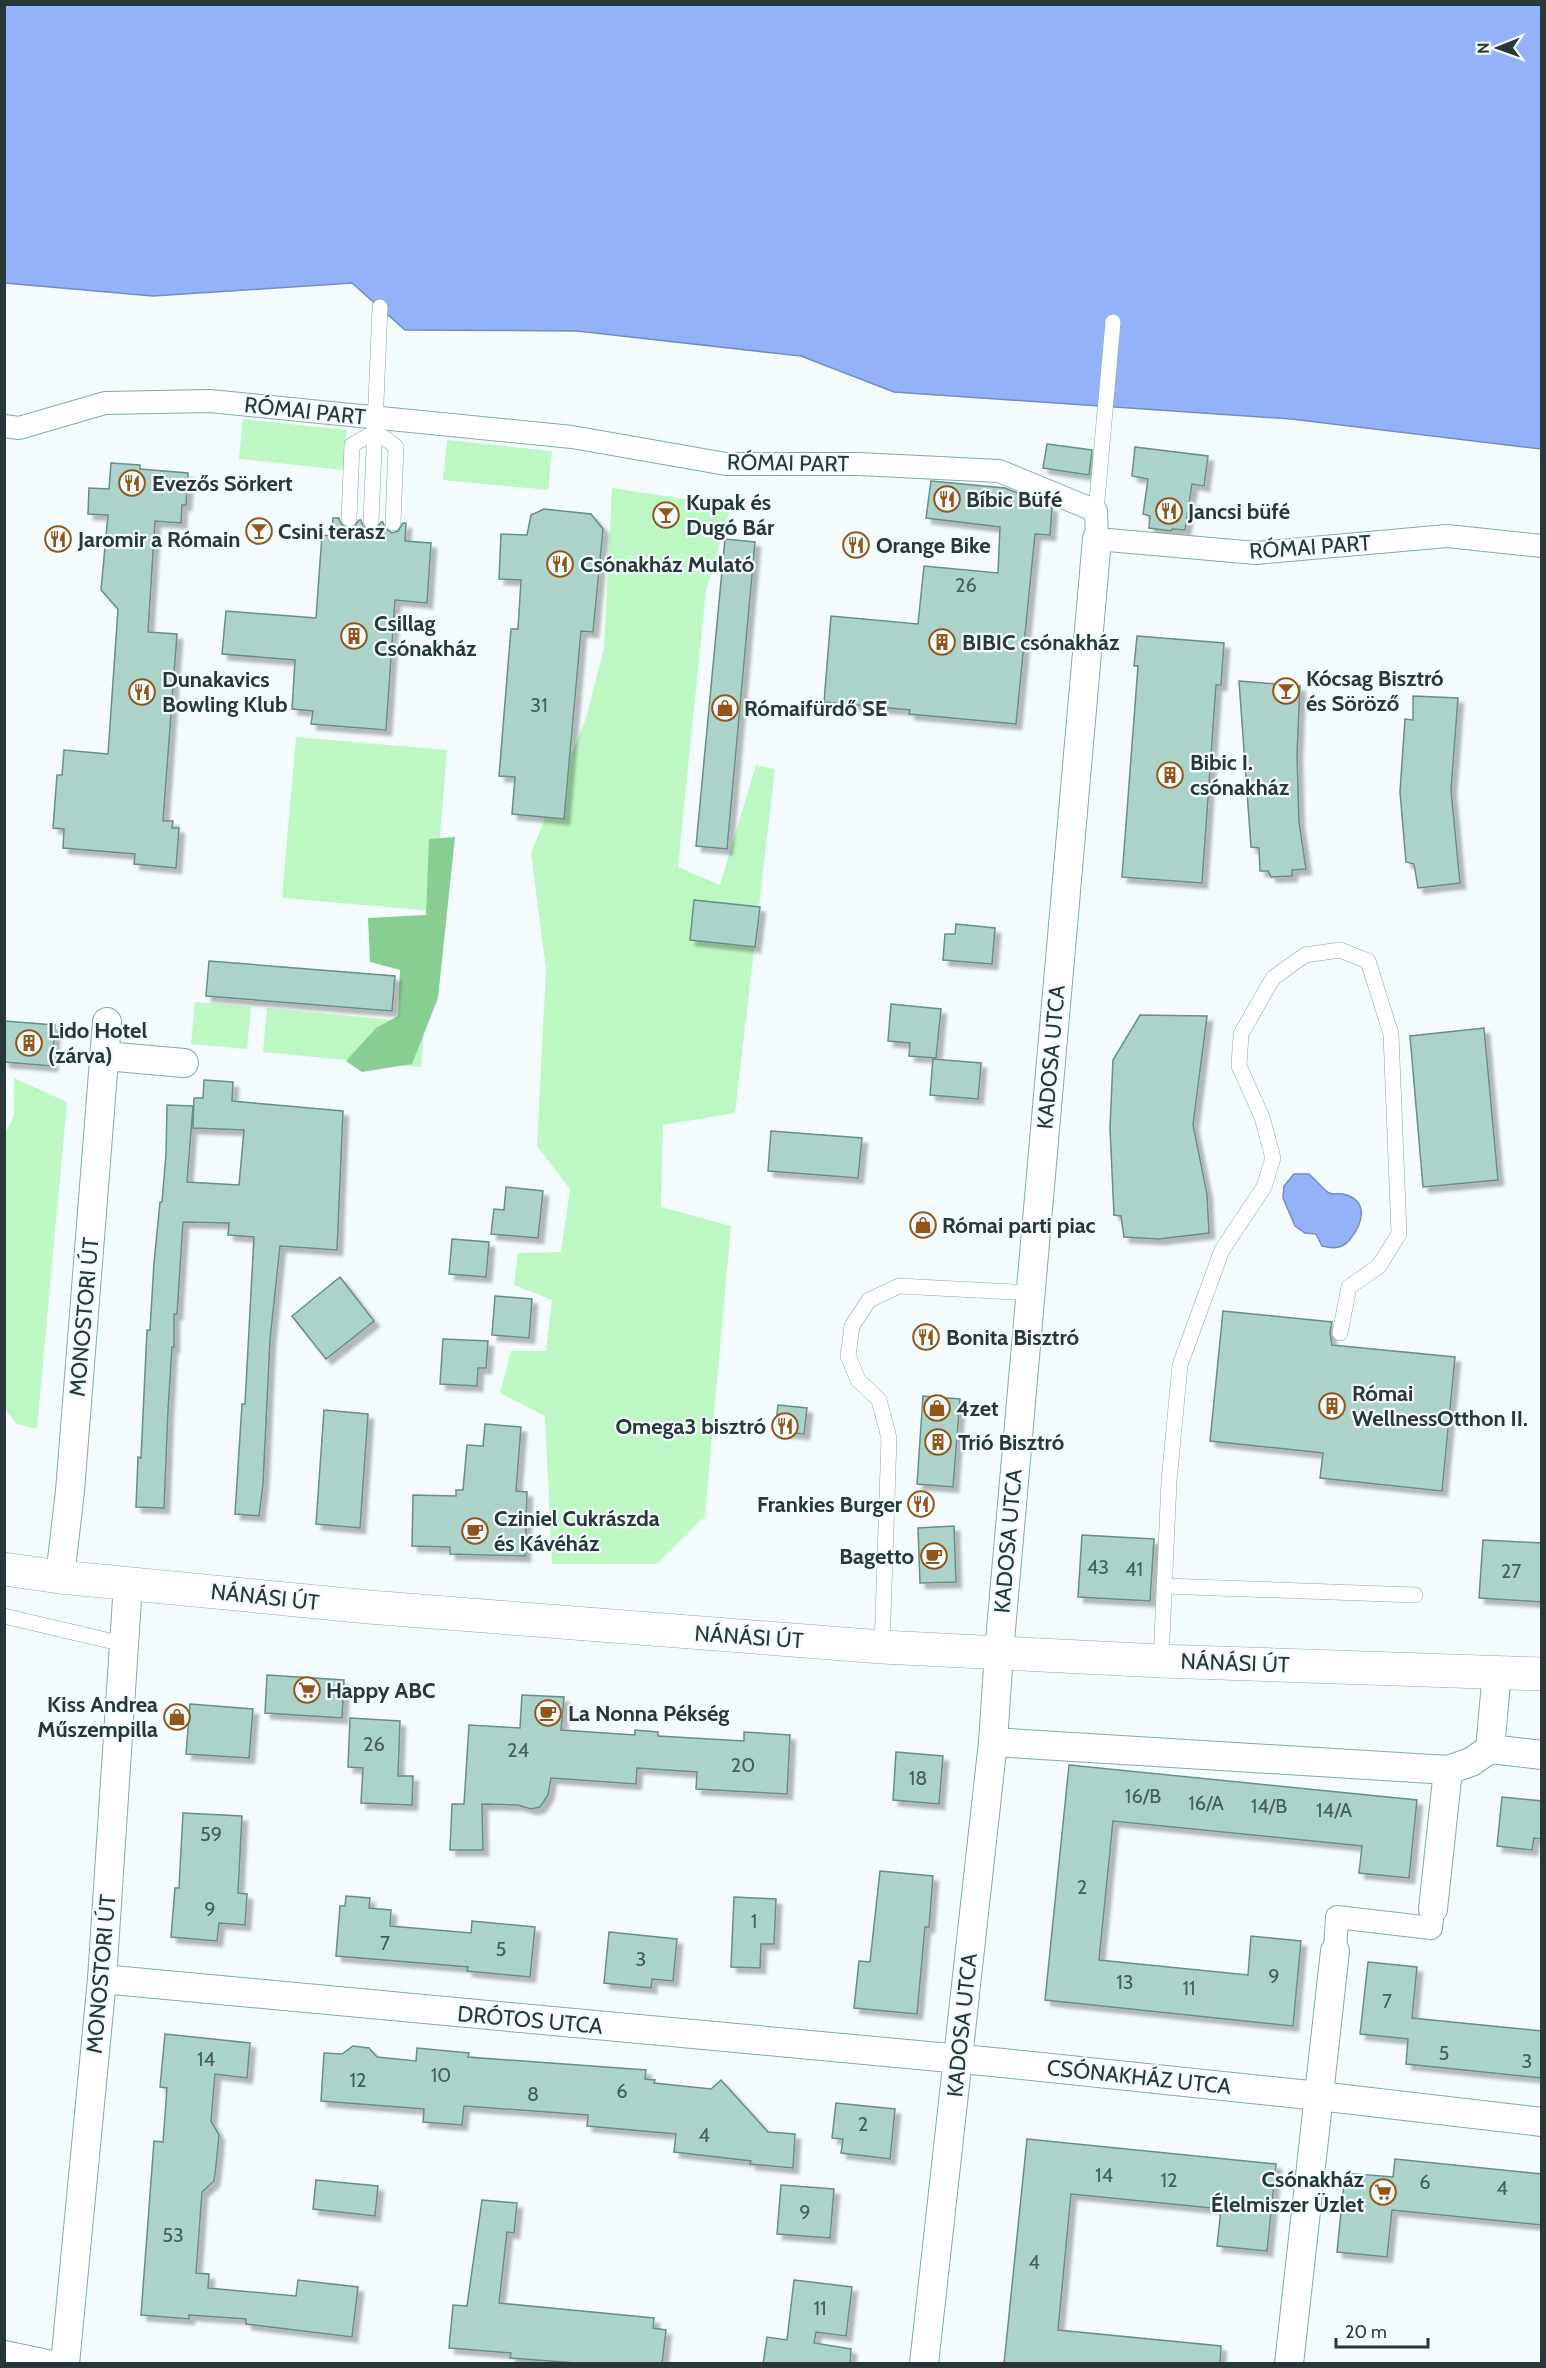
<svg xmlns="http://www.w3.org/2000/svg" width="1546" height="2368" font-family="Cabin,sans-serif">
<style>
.green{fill:#bdf8c4}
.forest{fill:#88ce93}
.water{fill:#94b2fa;stroke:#738dc0;stroke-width:1.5}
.building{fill:#acd3c9;stroke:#698e85;stroke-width:1.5;filter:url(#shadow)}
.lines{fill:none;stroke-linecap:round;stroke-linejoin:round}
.service-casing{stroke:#82aab0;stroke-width:16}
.pedestrian-casing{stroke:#82aab0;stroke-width:24}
.minor-casing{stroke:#82aab0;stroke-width:30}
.tertiary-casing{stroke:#82aab0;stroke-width:34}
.service{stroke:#fff;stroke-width:15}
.pedestrian{stroke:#fff;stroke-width:22}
.minor{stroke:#fff;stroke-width:28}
.tertiary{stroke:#fff;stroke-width:33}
.labels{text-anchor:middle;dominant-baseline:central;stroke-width:4.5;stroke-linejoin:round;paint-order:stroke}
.number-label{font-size:20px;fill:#485f5e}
.street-label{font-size:22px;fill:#27383a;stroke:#f3fbfc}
.poi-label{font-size:22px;font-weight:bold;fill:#27383a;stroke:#f3fbfc;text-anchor:start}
</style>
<defs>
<filter id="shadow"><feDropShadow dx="5.5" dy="5.5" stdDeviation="1.5" flood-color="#0004"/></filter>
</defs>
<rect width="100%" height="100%" fill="#f3fbfc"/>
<g class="green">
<polygon points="243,419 347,430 343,470 239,459"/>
<polygon points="447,440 552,451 548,490 443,480"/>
<polygon points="612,488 731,506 706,591 678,867 720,885 756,765 775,769 735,1113 663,1125 661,1207 731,1226 705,1516 657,1564 552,1564 545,1416 500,1393 511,1351 546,1351 552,1300 514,1285 518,1253 561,1252 570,1189 537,1146 546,969 531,853 586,718 604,648"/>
<polygon points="296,737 447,750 434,911 282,898"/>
<polygon points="195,1002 251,1007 247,1049 191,1044"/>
<polygon points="267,1008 425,1023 421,1067 263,1052"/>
<polygon points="14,1078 67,1102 37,1429 17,1424 5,1409 4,1135 14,1116"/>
</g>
<polygon class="forest" points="455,837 438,998 412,1064 362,1072 346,1061 376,1028 398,1016 400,970 370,962 368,918 426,915 429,839"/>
<g class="water">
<polygon points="4,5 1541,5 1541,449 1291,419 894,392 801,356 577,331 405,330 352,283 153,296 5,283"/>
<path d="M1294 1174H1309C1314 1178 1325 1191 1329 1193 1333 1195 1339 1193 1343 1194 1369 1200 1363 1223 1351 1238 1343 1249 1334 1249 1322 1246L1316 1234 1305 1233 1295 1226 1283 1198 1284 1186Z"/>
</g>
<g class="building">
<polygon points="1047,444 1092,450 1089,475 1043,468"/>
<polygon points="1135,447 1208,456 1204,486 1192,484 1185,530 1172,529 1171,531 1149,528 1150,516 1143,514 1148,479 1132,476"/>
<polygon points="111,463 140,465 140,469 188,473 186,505 182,505 181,523 155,521 148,632 177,634 163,821 173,821 172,828 179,828 176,868 134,864 135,854 63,848 64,829 53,828 57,775 62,775 64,750 108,754 118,609 101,590 108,515 88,514 89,488 109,489"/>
<polygon points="931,481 1005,488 1052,507 1050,535 1035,534 1016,724 909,714 910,710 824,702 831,616 918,624 924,566 998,573 1000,527 926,518"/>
<polygon points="544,509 591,514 603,529 593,632 581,631 564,819 512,814 515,777 499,776 511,629 518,629 521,580 499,579 501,534 527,535 531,515"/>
<polygon points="333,518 339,518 341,524 348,529 354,527 359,520 361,520 363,526 370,531 376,529 381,522 383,522 385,528 392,533 398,531 403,523 406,523 405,541 431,543 427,603 395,600 386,730 311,724 313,711 292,709 295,660 222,654 226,611 316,618 322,535 332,536"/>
<polygon points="725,539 755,542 727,849 696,846"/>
<polygon points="1137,636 1224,643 1221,685 1216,685 1202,883 1122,877 1138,666 1134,666"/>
<polygon points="1239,681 1300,686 1297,755 1299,822 1306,869 1292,870 1292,876 1271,877 1268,871 1260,871 1259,848 1251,847"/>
<polygon points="1413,696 1458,698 1451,790 1460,883 1418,888 1414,864 1406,862 1400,792 1405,719 1413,720"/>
<polygon points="694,900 760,907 755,947 690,940"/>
<polygon points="956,924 995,928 992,964 943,960 945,934 955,934"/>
<polygon points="209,961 395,976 392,1011 206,996"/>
<polygon points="891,1004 941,1009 936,1058 909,1056 910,1043 888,1041"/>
<polygon points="1140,1015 1207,1016 1193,1125 1207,1194 1209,1233 1159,1239 1124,1237 1121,1216 1114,1215 1110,1128 1113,1060"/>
<polygon points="4,1021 55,1025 52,1066 4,1062"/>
<polygon points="1484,1028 1498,1180 1423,1187 1410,1036"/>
<polygon points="933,1059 981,1063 978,1099 930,1095"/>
<polygon points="204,1080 233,1082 232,1101 343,1111 337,1250 280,1246 270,1340 263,1484 259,1516 235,1514 242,1404 245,1404 254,1237 228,1235 229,1223 183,1222 177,1314 174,1314 174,1347 172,1347 168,1411 164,1508 136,1507 138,1457 141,1458 147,1330 150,1330 154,1263 160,1202 162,1202 166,1154 167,1105 193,1106 187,1182 239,1185 244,1130 193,1128 194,1098 203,1098"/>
<polygon points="771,1131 862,1138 858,1178 768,1171"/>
<polygon points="506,1187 543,1191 538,1238 491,1234 494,1209 504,1210"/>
<polygon points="452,1239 489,1242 486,1277 449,1274"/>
<polygon points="340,1277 374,1321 326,1359 292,1316"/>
<polygon points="495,1296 532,1299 529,1338 492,1335"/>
<polygon points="1223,1311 1332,1322 1330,1332 1332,1345 1455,1357 1442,1491 1320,1478 1323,1453 1210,1441"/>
<polygon points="443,1339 488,1341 486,1368 478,1368 477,1386 440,1384"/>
<polygon points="923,1396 960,1399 953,1487 917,1484"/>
<polygon points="778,1405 807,1408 804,1434 775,1431"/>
<polygon points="324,1410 368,1414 360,1528 316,1524"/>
<polygon points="485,1424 521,1427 516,1491 527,1492 525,1556 450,1554 450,1547 412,1546 413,1495 456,1496 456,1490 463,1490 467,1445 483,1446"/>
<polygon points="954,1526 956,1582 920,1583 918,1528"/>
<polygon points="1082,1535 1154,1539 1150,1601 1078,1597"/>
<polygon points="1483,1540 1542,1543 1542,1602 1479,1598"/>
<polygon points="267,1675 344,1680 342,1718 265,1713"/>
<polygon points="522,1695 564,1697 561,1730 635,1735 635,1730 658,1732 658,1736 744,1741 744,1732 790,1735 787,1794 696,1789 697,1772 637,1768 636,1784 551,1778 548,1795 540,1807 531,1809 518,1805 482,1804 483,1850 450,1850 452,1804 464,1804 469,1725 520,1728"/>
<polygon points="190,1704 253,1709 249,1758 186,1754"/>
<polygon points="350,1718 400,1721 398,1776 413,1776 412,1805 361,1803 363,1768 348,1767"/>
<polygon points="896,1752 943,1756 939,1804 893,1800"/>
<polygon points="1069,1765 1417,1800 1409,1878 1359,1873 1362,1846 1113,1821 1099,1960 1248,1975 1251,1936 1301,1941 1293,2026 1045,2000"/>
<polygon points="1502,1797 1542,1801 1542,1839 1534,1838 1532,1850 1497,1846"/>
<polygon points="183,1813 242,1816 238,1893 247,1894 245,1925 219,1923 217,1941 171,1937 175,1888 179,1888"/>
<polygon points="880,1871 933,1876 929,1927 925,1927 917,2014 854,2008 859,1961 870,1962"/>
<polygon points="346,1896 370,1898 369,1908 391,1910 390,1926 471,1933 472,1921 535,1927 530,1977 467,1971 468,1967 336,1956 340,1906 345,1906"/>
<polygon points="734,1897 776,1899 774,1944 761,1944 760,1968 731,1967"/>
<polygon points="609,1932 677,1939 673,1981 652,1979 651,1988 604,1983"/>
<polygon points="1368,1962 1417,1967 1412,2018 1542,2031 1542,2078 1406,2064 1408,2039 1360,2034"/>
<polygon points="165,2034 250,2043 247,2078 215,2074 211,2121 219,2135 216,2166 214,2181 202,2192 196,2273 209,2274 208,2288 296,2296 298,2280 358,2287 352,2337 246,2324 246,2319 189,2315 189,2319 141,2315 154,2141 163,2142 167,2088 160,2087"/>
<polygon points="353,2046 369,2048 377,2057 416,2061 417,2048 469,2053 468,2057 646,2070 645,2079 655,2080 654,2083 711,2089 721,2080 768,2132 795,2134 793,2168 750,2164 751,2161 674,2152 676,2134 587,2126 588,2115 464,2106 462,2125 423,2122 424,2109 321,2101 324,2053 342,2054"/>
<polygon points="836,2103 895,2109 890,2159 841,2153 843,2139 832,2138"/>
<polygon points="1027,2139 1276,2164 1267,2251 1217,2246 1221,2209 1071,2194 1058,2330 1221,2346 1220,2364 1004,2364"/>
<polygon points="1395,2159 1542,2174 1542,2225 1392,2210 1387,2257 1337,2252 1345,2173 1393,2177"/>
<polygon points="316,2180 378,2186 375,2216 313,2209"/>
<polygon points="781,2185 834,2189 830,2238 777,2234"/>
<polygon points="482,2200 517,2203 514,2233 507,2232 499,2303 654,2318 653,2328 666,2330 662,2364 589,2364 510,2358 511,2353 449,2348 453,2305 467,2306"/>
<polygon points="794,2280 852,2287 846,2336 816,2332 814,2343 851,2349 850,2364 763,2364 767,2337 787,2340"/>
</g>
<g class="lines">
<g class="service-casing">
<g id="service">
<polyline points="1096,511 1113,322"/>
<path d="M349 519 352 445C377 431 374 429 396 447L393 523"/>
<polyline points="371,521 380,307"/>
<polyline points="1164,1586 1415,1595"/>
<polyline points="4,1616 123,1644"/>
<polyline points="882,1647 889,1438 879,1400 858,1380 848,1356 852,1326 869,1300 899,1286 1030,1293"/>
<polyline points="1161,1661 1169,1481 1180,1365 1222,1250 1264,1187 1273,1158 1262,1117 1239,1066 1241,1034 1273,978 1305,955 1340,950 1368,961 1391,1034 1399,1234 1379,1266 1349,1287 1340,1333"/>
</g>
</g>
<g class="pedestrian-casing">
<g id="pedestrian">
<polyline points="4,426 19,428 105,403 210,401 572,437 726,464 859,464 999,471 1096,511 1097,539 1256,553 1447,536 1542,546"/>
<polyline points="1335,1951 1337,1917 1431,1928 1433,1909"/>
</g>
</g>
<g class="minor-casing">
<g id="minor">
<polyline points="105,1056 184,1063"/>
<polyline points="60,1577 70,1491 107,1022"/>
<polyline points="993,1742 1448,1770 1471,1762 1490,1749 1542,1755"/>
<polyline points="1490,1749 1497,1672"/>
<polyline points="1433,1909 1448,1770"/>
<polyline points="102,1979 993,2062 1319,2096 1542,2122"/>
<polyline points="4,2355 47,2364"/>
<polyline points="65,2364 102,1979 128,1584"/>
<polyline points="924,2364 993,1742 999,1652 1097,539"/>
<polyline points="1289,2364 1335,1951"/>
</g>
</g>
<g class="tertiary-casing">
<polyline id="tertiary" points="4,1569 60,1577 369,1607 882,1647 1161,1661 1542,1674"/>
</g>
<use href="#service" class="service"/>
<use href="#pedestrian" class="pedestrian"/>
<use href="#minor" class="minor"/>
<use href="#tertiary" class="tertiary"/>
</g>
<defs>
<g id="restaurant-ring" transform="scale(1.35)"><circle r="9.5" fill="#f3fbfc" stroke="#935519" stroke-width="1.5"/><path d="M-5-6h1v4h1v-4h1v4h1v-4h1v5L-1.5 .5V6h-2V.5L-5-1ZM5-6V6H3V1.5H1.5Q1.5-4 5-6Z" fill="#935519"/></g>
<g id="bar-ring" transform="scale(1.35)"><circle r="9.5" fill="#f3fbfc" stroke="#935519" stroke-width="1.5"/><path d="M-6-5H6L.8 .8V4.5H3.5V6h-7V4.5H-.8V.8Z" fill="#935519"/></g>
<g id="building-ring" transform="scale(1.35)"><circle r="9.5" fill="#f3fbfc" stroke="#935519" stroke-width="1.5"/><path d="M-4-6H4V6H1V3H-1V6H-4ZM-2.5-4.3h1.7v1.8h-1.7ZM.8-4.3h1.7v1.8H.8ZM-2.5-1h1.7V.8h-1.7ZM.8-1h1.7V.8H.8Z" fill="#935519"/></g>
<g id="shop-ring" transform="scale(1.35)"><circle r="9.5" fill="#f3fbfc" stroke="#935519" stroke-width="1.5"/><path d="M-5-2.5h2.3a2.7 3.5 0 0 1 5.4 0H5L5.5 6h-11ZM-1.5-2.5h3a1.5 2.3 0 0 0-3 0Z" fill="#935519"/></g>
<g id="cafe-ring" transform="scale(1.35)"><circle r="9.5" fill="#f3fbfc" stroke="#935519" stroke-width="1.5"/><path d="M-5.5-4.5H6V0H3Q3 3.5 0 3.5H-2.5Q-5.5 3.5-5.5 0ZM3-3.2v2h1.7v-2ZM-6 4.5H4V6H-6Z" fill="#935519"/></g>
<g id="supermarket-ring" transform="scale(1.35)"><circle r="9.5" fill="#f3fbfc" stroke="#935519" stroke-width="1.5"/><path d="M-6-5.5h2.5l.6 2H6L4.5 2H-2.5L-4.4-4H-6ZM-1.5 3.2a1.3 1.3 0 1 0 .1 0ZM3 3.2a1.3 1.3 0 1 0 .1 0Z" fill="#935519"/></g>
</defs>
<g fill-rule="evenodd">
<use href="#restaurant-ring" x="132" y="483"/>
<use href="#restaurant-ring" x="947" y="499"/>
<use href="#restaurant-ring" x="1169" y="511"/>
<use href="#bar-ring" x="666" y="515"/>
<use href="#bar-ring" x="259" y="531"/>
<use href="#restaurant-ring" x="58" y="539"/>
<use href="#restaurant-ring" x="856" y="545"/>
<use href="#restaurant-ring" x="560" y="564"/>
<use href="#building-ring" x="354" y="636"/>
<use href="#building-ring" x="942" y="642"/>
<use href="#bar-ring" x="1286" y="691"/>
<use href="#restaurant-ring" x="142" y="692"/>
<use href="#shop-ring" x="725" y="708"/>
<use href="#building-ring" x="1170" y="775"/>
<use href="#building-ring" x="29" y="1043"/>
<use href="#shop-ring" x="923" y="1225"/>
<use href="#restaurant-ring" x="926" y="1337"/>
<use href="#building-ring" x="1332" y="1406"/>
<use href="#shop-ring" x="937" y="1408"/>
<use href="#restaurant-ring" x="785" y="1426"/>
<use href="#building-ring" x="938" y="1442"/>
<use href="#restaurant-ring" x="921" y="1504"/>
<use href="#cafe-ring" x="475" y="1531"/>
<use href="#cafe-ring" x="934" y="1556"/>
<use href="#supermarket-ring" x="307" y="1690"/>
<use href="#cafe-ring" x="548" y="1713"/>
<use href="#shop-ring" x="177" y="1717"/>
<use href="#supermarket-ring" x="1383" y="2192"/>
</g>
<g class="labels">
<g class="number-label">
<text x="966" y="585">26</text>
<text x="539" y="705">31</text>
<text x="1098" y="1567">43</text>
<text x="1134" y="1569">41</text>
<text x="1511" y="1571">27</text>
<text x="374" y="1744">26</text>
<text x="518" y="1750">24</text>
<text x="743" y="1765">20</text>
<text x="918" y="1778">18</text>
<text x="1143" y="1796">16/B</text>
<text x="1206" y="1803">16/A</text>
<text x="1269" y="1806">14/B</text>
<text x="1334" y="1810">14/A</text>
<text x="211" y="1834">59</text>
<text x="1082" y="1887">2</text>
<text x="210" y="1909">9</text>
<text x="754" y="1921">1</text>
<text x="385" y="1943">7</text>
<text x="501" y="1949">5</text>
<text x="641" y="1959">3</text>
<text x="1274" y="1976">9</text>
<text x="1125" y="1982">13</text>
<text x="1189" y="1988">11</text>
<text x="1387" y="2001">7</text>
<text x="1444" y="2053">5</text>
<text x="206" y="2059">14</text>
<text x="1527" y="2061">3</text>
<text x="441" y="2075">10</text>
<text x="358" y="2080">12</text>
<text x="622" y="2091">6</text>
<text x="533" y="2094">8</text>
<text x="863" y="2124">2</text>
<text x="704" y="2135">4</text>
<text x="1104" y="2175">14</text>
<text x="1169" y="2180">12</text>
<text x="1425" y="2182">6</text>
<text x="1502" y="2188">4</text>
<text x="805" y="2212">9</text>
<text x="173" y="2235">53</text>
<text x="1034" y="2262">4</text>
<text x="820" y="2308">11</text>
</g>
<g class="street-label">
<text transform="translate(305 411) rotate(6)">RÓMAI PART</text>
<text transform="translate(788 463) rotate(1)">RÓMAI PART</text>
<text transform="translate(1310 547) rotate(-4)">RÓMAI PART</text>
<text transform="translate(1051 1057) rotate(-85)">KADOSA UTCA</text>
<text transform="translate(84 1317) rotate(-85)">MONOSTORI ÚT</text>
<text transform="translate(1008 1541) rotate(-85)">KADOSA UTCA</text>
<text transform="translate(265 1597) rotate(6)">NÁNÁSI ÚT</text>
<text transform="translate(749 1637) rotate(4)">NÁNÁSI ÚT</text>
<text transform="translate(1235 1663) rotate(2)">NÁNÁSI ÚT</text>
<text transform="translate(101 1974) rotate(-85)">MONOSTORI ÚT</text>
<text transform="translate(530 2020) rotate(5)">DRÓTOS UTCA</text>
<text transform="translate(962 2025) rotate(-84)">KADOSA UTCA</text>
<text transform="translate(1139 2077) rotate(6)">CSÓNAKHÁZ UTCA</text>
</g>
<g class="poi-label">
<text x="152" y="483">Evezős Sörkert</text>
<text x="966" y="499">Bíbic Büfé</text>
<text x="686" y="502">Kupak és<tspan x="686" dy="25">Dugó Bár</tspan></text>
<text x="1188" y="511">Jancsi büfé</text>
<text x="278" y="531">Csini terasz</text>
<text x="78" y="539">Jaromir a Rómain</text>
<text x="876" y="545">Orange Bike</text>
<text x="580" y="564">Csónakház Mulató</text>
<text x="374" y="623">Csillag<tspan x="374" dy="25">Csónakház</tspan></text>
<text x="962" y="642">BIBIC csónakház</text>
<text x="1306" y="678">Kócsag Bisztró<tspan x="1306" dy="25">és Söröző</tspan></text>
<text x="162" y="679">Dunakavics<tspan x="162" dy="25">Bowling Klub</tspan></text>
<text x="744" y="708">Rómaifürdő SE</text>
<text x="1190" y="762">Bibic I.<tspan x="1190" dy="25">csónakház</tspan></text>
<text x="48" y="1030">Lido Hotel<tspan x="48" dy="25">(zárva)</tspan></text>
<text x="942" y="1225">Római parti piac</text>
<text x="946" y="1337">Bonita Bisztró</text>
<text x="1352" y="1393">Római<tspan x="1352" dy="25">WellnessOtthon II.</tspan></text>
<text x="956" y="1408">4zet</text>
<text x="766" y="1426" text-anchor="end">Omega3 bisztró</text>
<text x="958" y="1442">Trió Bisztró</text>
<text x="902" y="1504" text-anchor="end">Frankies Burger</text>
<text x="494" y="1518">Cziniel Cukrászda<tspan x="494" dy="25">és Kávéház</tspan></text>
<text x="914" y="1556" text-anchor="end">Bagetto</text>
<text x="326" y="1690">Happy ABC</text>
<text x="158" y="1704" text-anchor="end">Kiss Andrea<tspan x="158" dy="25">Műszempilla</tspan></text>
<text x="568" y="1713">La Nonna Pékség</text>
<text x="1364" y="2179" text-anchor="end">Csónakház<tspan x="1364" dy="25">Élelmiszer Üzlet</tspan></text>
</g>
</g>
<rect width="1546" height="2368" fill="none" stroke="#27383a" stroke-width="12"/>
<g transform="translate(1498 48) rotate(269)" stroke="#f3fbfc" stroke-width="4.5" paint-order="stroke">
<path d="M0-4.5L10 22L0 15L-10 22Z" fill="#27383a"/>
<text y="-9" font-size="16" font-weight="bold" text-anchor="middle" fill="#27383a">N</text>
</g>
<path d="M1336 2338v9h92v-9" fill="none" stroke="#27383a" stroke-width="3"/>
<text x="1345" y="2338" font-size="18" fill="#27383a" stroke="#f3fbfc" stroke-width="4.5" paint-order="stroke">20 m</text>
</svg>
